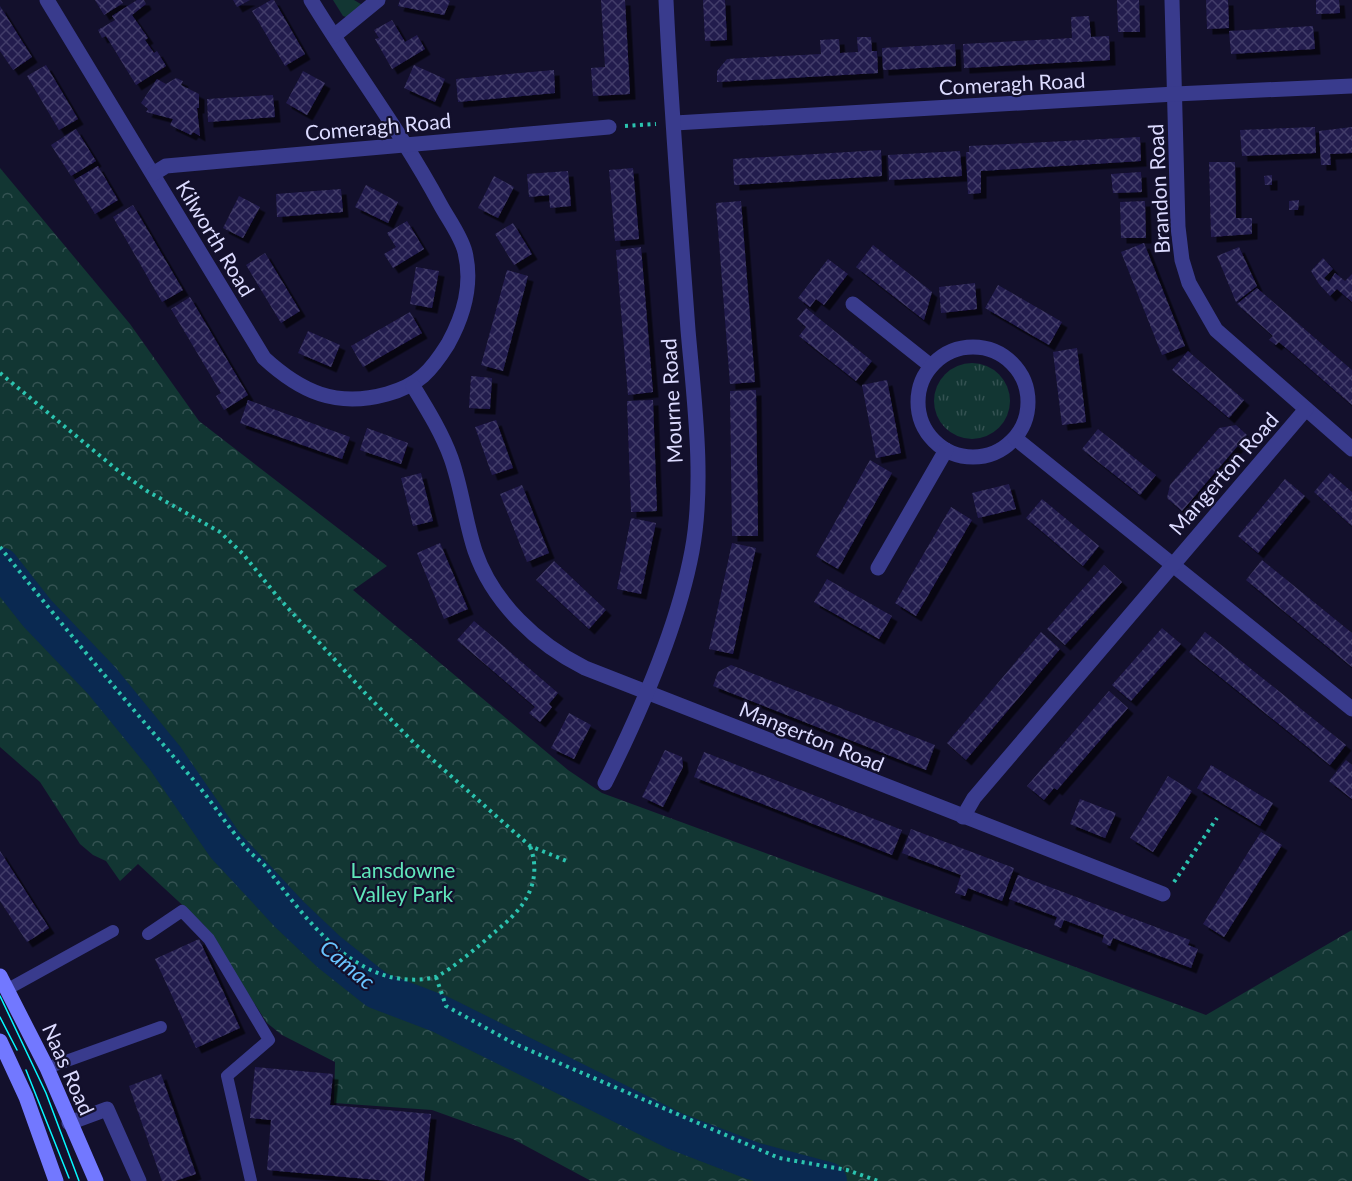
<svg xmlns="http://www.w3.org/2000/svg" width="1352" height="1181" font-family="Lato,sans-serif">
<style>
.grass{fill:url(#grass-tufts)}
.forest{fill:url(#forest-crowns)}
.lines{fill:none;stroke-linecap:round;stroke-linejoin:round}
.river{stroke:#0a2951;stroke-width:38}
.building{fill:url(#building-cross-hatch);filter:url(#shadow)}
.path{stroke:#2bc3af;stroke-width:4;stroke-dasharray:3 4.5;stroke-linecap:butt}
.lane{stroke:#393b8d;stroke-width:12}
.street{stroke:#393b8d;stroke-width:15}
.secondary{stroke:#7278ff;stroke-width:15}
.tram{stroke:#07f7ff;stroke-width:1.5}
.labels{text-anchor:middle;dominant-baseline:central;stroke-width:4.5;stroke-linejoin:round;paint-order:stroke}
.street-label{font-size:21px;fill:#dcdbff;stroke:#13102c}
.park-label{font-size:21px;fill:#60e6bb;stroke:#13102c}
.water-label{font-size:22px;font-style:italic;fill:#69c4ff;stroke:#13102c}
</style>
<defs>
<pattern id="grass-tufts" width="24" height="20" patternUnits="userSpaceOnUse" patternTransform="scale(1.5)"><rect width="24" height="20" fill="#123633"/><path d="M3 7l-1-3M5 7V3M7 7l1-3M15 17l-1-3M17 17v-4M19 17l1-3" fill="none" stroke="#345252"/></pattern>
<pattern id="forest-crowns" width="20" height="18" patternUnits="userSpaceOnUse" patternTransform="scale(1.5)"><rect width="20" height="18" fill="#123633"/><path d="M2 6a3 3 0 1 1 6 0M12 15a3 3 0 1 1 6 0" fill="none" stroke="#345252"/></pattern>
<pattern id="building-cross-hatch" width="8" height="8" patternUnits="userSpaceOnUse" patternTransform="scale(1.5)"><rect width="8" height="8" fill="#221b4e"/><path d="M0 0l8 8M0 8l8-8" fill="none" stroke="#423c69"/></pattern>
<filter id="shadow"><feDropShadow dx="5.5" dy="5.5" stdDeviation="0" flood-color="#0009"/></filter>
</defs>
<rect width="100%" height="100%" fill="#13102c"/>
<g class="grass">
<polygon points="333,0 354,0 364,6 349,18 343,16"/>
<circle cx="972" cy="401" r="38"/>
</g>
<polygon class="forest" points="0,168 130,324 199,421 387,566 353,590 568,770 602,793 1206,1015 1352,930 1352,1181 591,1181 513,1139 432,1110 334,1103 335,1062 282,1035 267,1023 204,925 138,864 120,881 106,861 93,855 80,844 40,782 0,747"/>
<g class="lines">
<polyline class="river" points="0,566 37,613 102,681 165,758 225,845 289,914 329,952 377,990 440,1014 675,1131 753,1161 828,1181"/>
</g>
<g class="building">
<polygon points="95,0 121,0 123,3 104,15"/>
<polygon points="137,0 144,0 146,4 132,15 148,38 145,40 154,53 157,51 166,66 136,85 106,36 102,38 98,30 115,20 112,16"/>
<polygon points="233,0 250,0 237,7"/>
<polygon points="271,0 274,0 305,54 285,66 252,11"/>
<polygon points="400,0 448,0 450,1 444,15 398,6"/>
<polygon points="601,0 625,0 630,94 593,96 591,68 605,67"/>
<polygon points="703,0 725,0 727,40 705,41"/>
<polygon points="1117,0 1139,0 1140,32 1118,32"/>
<polygon points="1206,0 1228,0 1229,28 1207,29"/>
<polygon points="1316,0 1339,0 1340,13 1316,14"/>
<polygon points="0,6 32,57 13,70 0,51"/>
<polygon points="1089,16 1091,37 1109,36 1110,60 964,68 963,44 1072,38 1071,17"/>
<polygon points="392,20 405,42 417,35 425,49 392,69 375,39 379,38 374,30"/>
<polygon points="1313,26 1315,49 1231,54 1229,31"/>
<polygon points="857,37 871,37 872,51 877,51 878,73 717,82 717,71 727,59 821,54 820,40 839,39 840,53 858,52"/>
<polygon points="955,44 956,66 883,70 882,48"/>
<polygon points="46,65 78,119 59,130 27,76"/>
<polygon points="414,65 445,79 435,102 404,88"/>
<polygon points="554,70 555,93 458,102 456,79"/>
<polygon points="303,71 325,83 307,115 286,103"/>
<polygon points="176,78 183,81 181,85 199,94 199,108 197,108 200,136 193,132 191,135 170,125 173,119 146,112 148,109 141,103 157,79 166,84"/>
<polygon points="273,95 275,117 208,122 207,99"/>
<polygon points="1315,127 1316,153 1242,156 1240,130"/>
<polygon points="1352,127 1352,153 1330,154 1331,165 1321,165 1319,131"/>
<polygon points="76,129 96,161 71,176 51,145"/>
<polygon points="1140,137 1141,161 981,171 981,193 968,194 966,152 969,152 969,146"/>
<polygon points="881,150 882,176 734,185 733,159"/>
<polygon points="960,151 962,176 889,180 888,155"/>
<polygon points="1209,162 1235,162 1236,218 1252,218 1252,234 1211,237"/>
<polygon points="98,166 118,200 95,214 74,180"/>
<polygon points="633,168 639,239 615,241 609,170"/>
<polygon points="568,171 571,206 550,208 549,195 529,197 527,174"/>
<polygon points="1141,172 1142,192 1113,193 1111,174"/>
<polygon points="1272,175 1272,185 1265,185 1264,176"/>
<polygon points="494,176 514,187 498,218 478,208"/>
<polygon points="366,185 398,202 388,223 355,207"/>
<polygon points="341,189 343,212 277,217 276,194"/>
<polygon points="239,196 260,207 243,238 223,228"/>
<polygon points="1299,200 1298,210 1289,210 1289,201"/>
<polygon points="741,201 755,382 730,384 716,203"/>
<polygon points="1145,201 1146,238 1121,238 1120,202"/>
<polygon points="133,205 183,290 162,302 113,217"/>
<polygon points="407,221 424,249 393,268 384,254 396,247 387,233"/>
<polygon points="513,223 532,254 514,265 495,234"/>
<polygon points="1144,243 1185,346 1162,355 1121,252"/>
<polygon points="873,245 932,292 924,320 856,267"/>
<polygon points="641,247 653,392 628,395 616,250"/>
<polygon points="1239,247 1257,286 1236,302 1217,256"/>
<polygon points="265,253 300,311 281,323 246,265"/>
<polygon points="1323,258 1333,269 1324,278 1329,282 1335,273 1345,281 1352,274 1352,302 1337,289 1330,296 1319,284 1311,271"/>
<polygon points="828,259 848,274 824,305 816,299 810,307 798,298"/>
<polygon points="416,267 439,271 432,308 410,304"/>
<polygon points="507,270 528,276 503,371 481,365"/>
<polygon points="975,283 977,309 941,313 939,287"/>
<polygon points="998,285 1062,322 1049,345 985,308"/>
<polygon points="1257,288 1352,370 1352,405 1279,342 1276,345 1269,340 1273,336 1237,304"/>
<polygon points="190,297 248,395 224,410 216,396 221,393 171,309"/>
<polygon points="806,308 872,361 856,381 799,336 806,327 797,319"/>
<polygon points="410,312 422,333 363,367 351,346"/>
<polygon points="308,331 340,345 331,367 298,353"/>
<polygon points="1077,348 1086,422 1062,425 1053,352"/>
<polygon points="1188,351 1244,400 1229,418 1172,370"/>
<polygon points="471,376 492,378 490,409 469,408"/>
<polygon points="887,380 901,453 876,458 862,385"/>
<polygon points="756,390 758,536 732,536 730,391"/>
<polygon points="248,400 350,437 342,459 240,423"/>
<polygon points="653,400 657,511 631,512 627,401"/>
<polygon points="496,420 513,468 492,475 475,427"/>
<polygon points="1236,425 1247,435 1182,511 1167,498 1170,485 1219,428"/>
<polygon points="367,428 408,443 401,464 360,450"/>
<polygon points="1098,429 1156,475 1140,495 1082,449"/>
<polygon points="870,460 892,473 838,569 816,556"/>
<polygon points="421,473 433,521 413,526 401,478"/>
<polygon points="1330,473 1352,492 1352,526 1314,492"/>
<polygon points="1285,479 1305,496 1258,553 1238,536"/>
<polygon points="1009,484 1016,509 978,518 972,493"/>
<polygon points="522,485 549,553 527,562 500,494"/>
<polygon points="1042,499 1099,546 1083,566 1026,518"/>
<polygon points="951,507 972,520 916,616 895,603"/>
<polygon points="631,518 656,523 641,594 617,589"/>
<polygon points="440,543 468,609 444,619 417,553"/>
<polygon points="732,543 756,548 733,654 709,649"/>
<polygon points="1262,560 1352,633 1352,667 1246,580"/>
<polygon points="554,561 606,610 589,629 536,580"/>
<polygon points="1104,565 1122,582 1065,645 1047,629"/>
<polygon points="827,579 892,616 879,639 814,602"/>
<polygon points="474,621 558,693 549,704 552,707 540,722 529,713 535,707 457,640"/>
<polygon points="1162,628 1181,644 1131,701 1112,685"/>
<polygon points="1041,632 1060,649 966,760 947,743"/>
<polygon points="1205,632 1346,745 1330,765 1189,652"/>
<polygon points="731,665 935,745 926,770 713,686 718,672"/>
<polygon points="1109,691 1128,708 1057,790 1054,788 1044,800 1027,786"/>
<polygon points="569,713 591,725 574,759 551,748"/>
<polygon points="665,750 682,757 683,767 663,807 642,797"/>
<polygon points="704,752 902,830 892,855 694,777"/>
<polygon points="1346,760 1352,765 1352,799 1329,781"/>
<polygon points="1211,765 1273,803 1260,826 1197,788"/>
<polygon points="1168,776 1192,791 1153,852 1130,838"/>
<polygon points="1080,799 1116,813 1105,838 1070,824"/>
<polygon points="911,829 1014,868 1002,901 968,888 965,896 955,893 961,875 902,853"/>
<polygon points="1261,832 1282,845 1224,937 1203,924"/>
<polygon points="0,851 49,928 27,942 0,901"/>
<polygon points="1018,875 1190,940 1188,945 1198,949 1191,968 1113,938 1110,946 1102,942 1104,935 1064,920 1061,928 1054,925 1057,917 1009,899"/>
<polygon points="199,939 240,1028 196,1048 155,959"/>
<polygon points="255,1067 333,1074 330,1105 431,1114 424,1181 390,1181 267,1170 271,1120 250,1118"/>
<polygon points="161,1074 196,1174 175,1181 162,1181 129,1086"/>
</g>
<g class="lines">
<g class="path">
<polyline points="625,126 656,124"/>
<polyline points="0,373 116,469 147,491 220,532 243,554 277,596 365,693 416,745 530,846 569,862"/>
<path d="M0 547C64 628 130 706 197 784 214 805 229 828 247 849 254 857 263 862 269 871 301 912 336 962 390 977 403 980 422 981 435 977 450 972 489 937 503 925 528 904 542 878 530 846"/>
<polyline points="1174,882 1217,818"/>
<polyline points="436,977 446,1006 515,1044 779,1158 847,1170 878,1181"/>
</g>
<g class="lane">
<polyline points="148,934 182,911 209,939 269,1040 227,1076 251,1181"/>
<polyline points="8,989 113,931"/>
<polyline points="47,1068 161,1027"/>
</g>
<g class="street">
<path d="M47 0 264 358C301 392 336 408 387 394 419 385 431 371 448 344 464 315 473 285 465 252 461 236 448 219 440 204 402 133 353 69 311 0"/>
<polyline points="1172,0 1178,227 1182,260 1189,283 1216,330 1352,449"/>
<polyline points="334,36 378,0"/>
<polyline points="675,123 1175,94 1352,86"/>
<polyline points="153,174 166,166 609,127"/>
<polyline points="853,304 931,366"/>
<circle cx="973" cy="402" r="55"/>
<path d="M413 386C427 409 442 433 451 458 462 489 465 521 475 551 493 603 537 644 585 668L1163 894"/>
<polyline points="1015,438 1352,709"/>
<polyline points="878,568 946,450"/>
<path d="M605 783C639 715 678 626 692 551 705 482 694 399 688 330 680 220 671 110 666 0"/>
<polyline points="963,817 974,798 1306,409"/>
<polyline points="69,1123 107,1109 139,1181"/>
</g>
<g class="secondary">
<polyline points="0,976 47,1068 96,1181"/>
<polyline points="0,1041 26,1097 56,1181"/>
</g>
<g class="tram">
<polyline points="0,996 46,1093 79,1181"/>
<polyline points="0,1017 17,1050"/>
<polyline points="26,1070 69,1178"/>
</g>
</g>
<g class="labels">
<g class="street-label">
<text transform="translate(1012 83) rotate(-3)">Comeragh Road</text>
<text transform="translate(378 126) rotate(-5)">Comeragh Road</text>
<text transform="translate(1158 189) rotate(-93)">Brandon Road</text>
<text transform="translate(216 238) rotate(59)">Kilworth Road</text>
<text transform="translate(671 401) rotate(-93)">Mourne Road</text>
<text transform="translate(1223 473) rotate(-49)">Mangerton Road</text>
<text transform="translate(812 736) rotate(22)">Mangerton Road</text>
<text transform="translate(69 1069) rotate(66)">Naas Road</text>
</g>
<g class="park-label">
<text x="403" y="869">Lansdowne<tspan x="403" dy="24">Valley Park</tspan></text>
</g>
<g class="water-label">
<text transform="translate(348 964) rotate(40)">Camac</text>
</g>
</g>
</svg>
